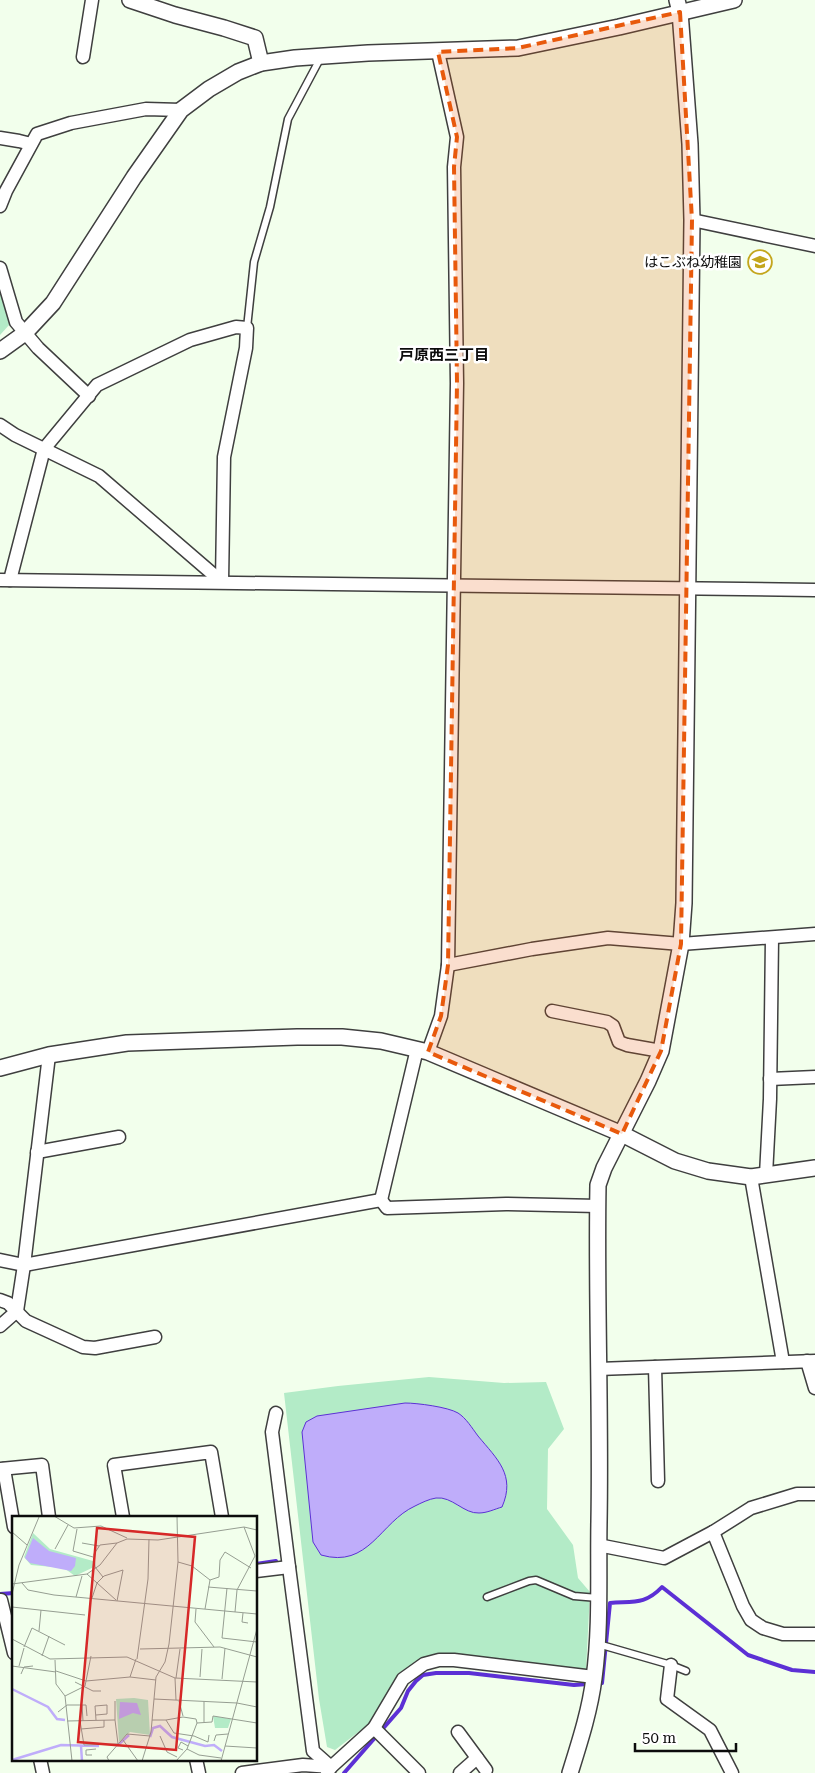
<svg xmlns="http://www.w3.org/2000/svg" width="815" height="1773" viewBox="0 0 815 1773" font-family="'Roboto Serif','Noto Sans JP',serif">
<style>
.green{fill:#b3ebc7}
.water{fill:#bfadfa;stroke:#5c30d5}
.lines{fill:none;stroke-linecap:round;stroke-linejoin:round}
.stream{stroke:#5c30d5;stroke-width:4}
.service-casing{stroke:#3f3f3f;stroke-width:9}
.minor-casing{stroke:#3f3f3f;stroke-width:15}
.tertiary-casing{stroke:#3f3f3f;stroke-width:18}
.service{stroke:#fff;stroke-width:6}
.minor{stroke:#fff;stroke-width:12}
.tertiary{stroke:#fff;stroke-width:15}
.marked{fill:#e8590c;fill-opacity:0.2;stroke:#e8590c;stroke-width:4;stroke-dasharray:10 6;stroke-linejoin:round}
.labels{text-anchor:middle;stroke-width:5;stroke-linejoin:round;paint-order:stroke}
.poi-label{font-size:14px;fill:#0c0c0c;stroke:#fff;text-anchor:end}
.neighbourhood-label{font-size:15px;font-weight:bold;fill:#0c0c0c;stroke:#fff}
.inset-river{fill:none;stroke:#bfadfa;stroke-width:2.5}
.inset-road{fill:none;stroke:#969e92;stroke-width:1}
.view{fill:#d62828;fill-opacity:0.15;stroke:#d62828;stroke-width:2.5}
.inset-edge{fill:none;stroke:#0c0c0c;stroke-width:2.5}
</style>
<rect width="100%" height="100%" fill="#f2ffec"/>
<g class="green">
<path d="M0 289 10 324 0 335Z"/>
<path d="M429 1377 504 1383 546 1382 564 1429 548 1449 547 1509 573 1545 578 1578 590 1592 586 1670 442 1654 421 1658 399 1673 370 1723 335 1750 327 1747 319 1699 284 1393 338 1386Z"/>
</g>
<path class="water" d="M405 1403C417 1403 448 1407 458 1413 466 1418 472 1428 478 1436 497 1459 516 1475 502 1507 495 1509 487 1513 479 1513 464 1514 452 1496 436 1498 429 1499 421 1503 415 1506 380 1522 369 1569 321 1555L313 1542 302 1432 306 1422 317 1416Z"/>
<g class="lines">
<g class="stream">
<path d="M256 1564 276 1561"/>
<path d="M0 1594 14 1593"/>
<path d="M598 1684 602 1683 610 1603C633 1601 645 1605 662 1587L748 1655 792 1670 815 1672"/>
<path d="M344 1773 401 1708 408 1691 416 1681 423 1675 436 1673H469L574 1685 588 1684"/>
</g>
<g class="service-casing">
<g id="service">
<path d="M247 328 254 262 270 207 288 119 321 57"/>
<path d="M487 1597 529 1581 536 1580 574 1596 598 1598"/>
<path d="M598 1644 671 1665 686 1671"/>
</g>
</g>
<g class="minor-casing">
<g id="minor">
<path d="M83 57 92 0"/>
<path d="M0 138 19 141 31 144"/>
<path d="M0 206 6 191 37 134 71 123 146 109 181 110"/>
<path d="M692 220 815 246"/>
<path d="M0 268 16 322 38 348 89 396"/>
<path d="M0 425 15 435 99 476 222 582"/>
<path d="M0 580 815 590"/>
<path d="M10 580 44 449 97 385 190 340 236 327 247 328 246 348 224 457 222 582"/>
<path d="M448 965 532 949 608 938 681 944 815 934"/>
<path d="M552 1011 607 1022 613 1026 619 1042 627 1045 661 1051"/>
<path d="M428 1052 441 1016 448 965 457 383 454 167 457 137 438 52"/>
<path d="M770 1079 815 1077"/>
<path d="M37 1152 119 1137"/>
<path d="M766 1175 770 1099 772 938"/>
<path d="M751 1177 783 1362"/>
<path d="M381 1200 387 1208 506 1204 598 1206"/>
<path d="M381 1200 417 1049"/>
<path d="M0 1260 24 1265 381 1200"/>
<path d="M0 1300 8 1303 26 1321 83 1347 95 1348 155 1337"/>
<path d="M0 1326 17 1311 24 1265 49 1055"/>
<path d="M807 1361 815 1388"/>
<path d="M655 1367 658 1481"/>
<path d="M598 1369 815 1361"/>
<path d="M276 1413 272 1432 289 1567"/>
<path d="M0 1469 42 1465 49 1517"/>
<path d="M4 1469 14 1527"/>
<path d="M123 1517 114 1465 211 1452 222 1517"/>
<path d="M713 1532 751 1508 797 1494H815"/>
<path d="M598 1545 664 1558 713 1532 743 1606 751 1620 763 1628 783 1634H815"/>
<path d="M256 1571 289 1567 313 1751 331 1767"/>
<path d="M1 1600 14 1653"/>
<path d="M671 1665 667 1699 710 1730 732 1773"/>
<path d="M374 1728 419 1773"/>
<path d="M458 1732 486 1770"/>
<path d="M40 1759 43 1773"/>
<path d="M196 1759 199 1773"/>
<path d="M242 1773 303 1765 331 1767"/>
<path d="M327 1773 331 1767 374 1728 403 1679 424 1664 439 1660H454L594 1677"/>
<path d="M460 1773 477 1758"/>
</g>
</g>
<g class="tertiary-casing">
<g id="tertiary">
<path d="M130 0 175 15 224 28 255 38 261 63"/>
<path d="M0 351 25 333 53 303 134 177 181 110 209 89 238 72 261 63 295 58 368 53 518 48 619 27 734 0"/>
<path d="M0 1068 49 1055 127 1043 297 1037H342L381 1041 428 1052 622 1134 675 1161 708 1171 751 1177 815 1168"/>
<path d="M570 1773C580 1741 590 1710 594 1678 601 1627 598 1574 599 1522 601 1410 596 1297 598 1185L604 1168 648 1081 661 1051 681 944 684 903 692 220 690 144 680 12 677 0"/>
</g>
</g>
<use href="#service" class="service"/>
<use href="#minor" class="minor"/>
<use href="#tertiary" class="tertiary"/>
</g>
<path class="marked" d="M680 12 692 220 681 944 661 1051 622 1134 428 1052 441 1016 448 965 457 383 454 167 457 137 438 52 518 48Z"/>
<defs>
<g id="school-ring" transform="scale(1.25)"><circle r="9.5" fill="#fff" stroke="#c4a61d" stroke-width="1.5"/><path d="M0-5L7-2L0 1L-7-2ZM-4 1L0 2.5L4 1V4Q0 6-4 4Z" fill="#c4a61d"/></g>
</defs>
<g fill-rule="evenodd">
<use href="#school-ring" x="760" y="262"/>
</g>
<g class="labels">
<g class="poi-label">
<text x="742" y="267">はこぶね幼稚園</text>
</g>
<g class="neighbourhood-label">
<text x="444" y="360">戸原西三丁目</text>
</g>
</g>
<g transform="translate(12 1516)">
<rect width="245" height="245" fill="#f2ffec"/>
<path d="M21 17 38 33 81 45 82 51 63 60 52 52 19 49 12 41ZM122 182 136 184 138 219 118 216 107 226 104 183ZM201 200 219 203 216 212H203Z" fill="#b3ebc7"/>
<path d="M21 22 37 35 64 42 63 50 59 55 18 47 13 42ZM108 186 125 187 129 199 121 197 107 203Z" fill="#bfadfa"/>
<path class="inset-river" d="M0 173 36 191 45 203 53 204M138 221 141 212 148 210 160 221 193 230 202 229 210 235M69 230 70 245M105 230 117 219M0 244 49 229 87 230"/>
<path class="inset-road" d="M42 0 62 12 89 10 115 22M65 13 61 35 81 41M0 16 15 29M70 27 87 30M43 33 56 9M166 46 180 50 198 64M75 58 104 84M91 61 83 51 82 38 88 29 105 27M10 67 16 74 42 79 245 98M0 68 75 58 88 49 105 27 115 23 146 24 232 11 245 14M196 71 245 75M215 72 210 122 245 126M0 78 7 49 27 1M64 81 70 60M80 82 85 67 92 60 111 54 105 85M0 91 73 99M184 93 183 106 202 131M193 93 198 64 207 61 208 44 213 36 239 52M223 96 225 74 243 40 232 11M231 97 230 106 236 107M27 115 29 94M0 123 38 143 115 141 163 162 245 166M12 131 20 112 53 129M128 133 208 131 245 141M30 140 37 120M125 143 136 63 137 23M43 144 44 168 53 180 60 245M0 150 44 156M7 150 12 132M44 155 74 165 118 161 144 164M9 158 12 151 21 150M118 161 124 143M188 161 190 133M163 162 164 184M164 162 168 133M210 163 213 132M63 166 81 175H89M53 180 73 170 79 140M142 183 225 187 245 191M167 185 171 200M70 189 71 205M46 196 55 189H74L75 200M84 199 95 198V189L83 190 84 204M103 204V185M140 204H154L162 217 182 220 196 226 197 219M154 204 171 201 184 203 185 207M55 205 102 204H103L106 228 72 229 68 205M192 206V185M69 213 92 211V204M148 220 155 236 165 241M111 224 126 245M202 225 204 219 216 218M213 230 245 232M175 233 187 239 209 242M171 234 166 232 169 226 176 230M80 239H74V234L84 233M97 245 95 241 115 218 138 220M130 245 139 216 144 161 153 146 157 128 166 46 165 0M164 245 175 233 185 207 200 206 201 200 245 207M209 245 245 113"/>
<path class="view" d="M85 12 183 21 164 234 66 226Z"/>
<rect width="245" height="245" class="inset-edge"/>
</g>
<path d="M635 1743v8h101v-8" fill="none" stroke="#0c0c0c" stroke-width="2.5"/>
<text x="642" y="1743" font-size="15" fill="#0c0c0c" stroke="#ffffff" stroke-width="4" paint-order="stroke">50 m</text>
</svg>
